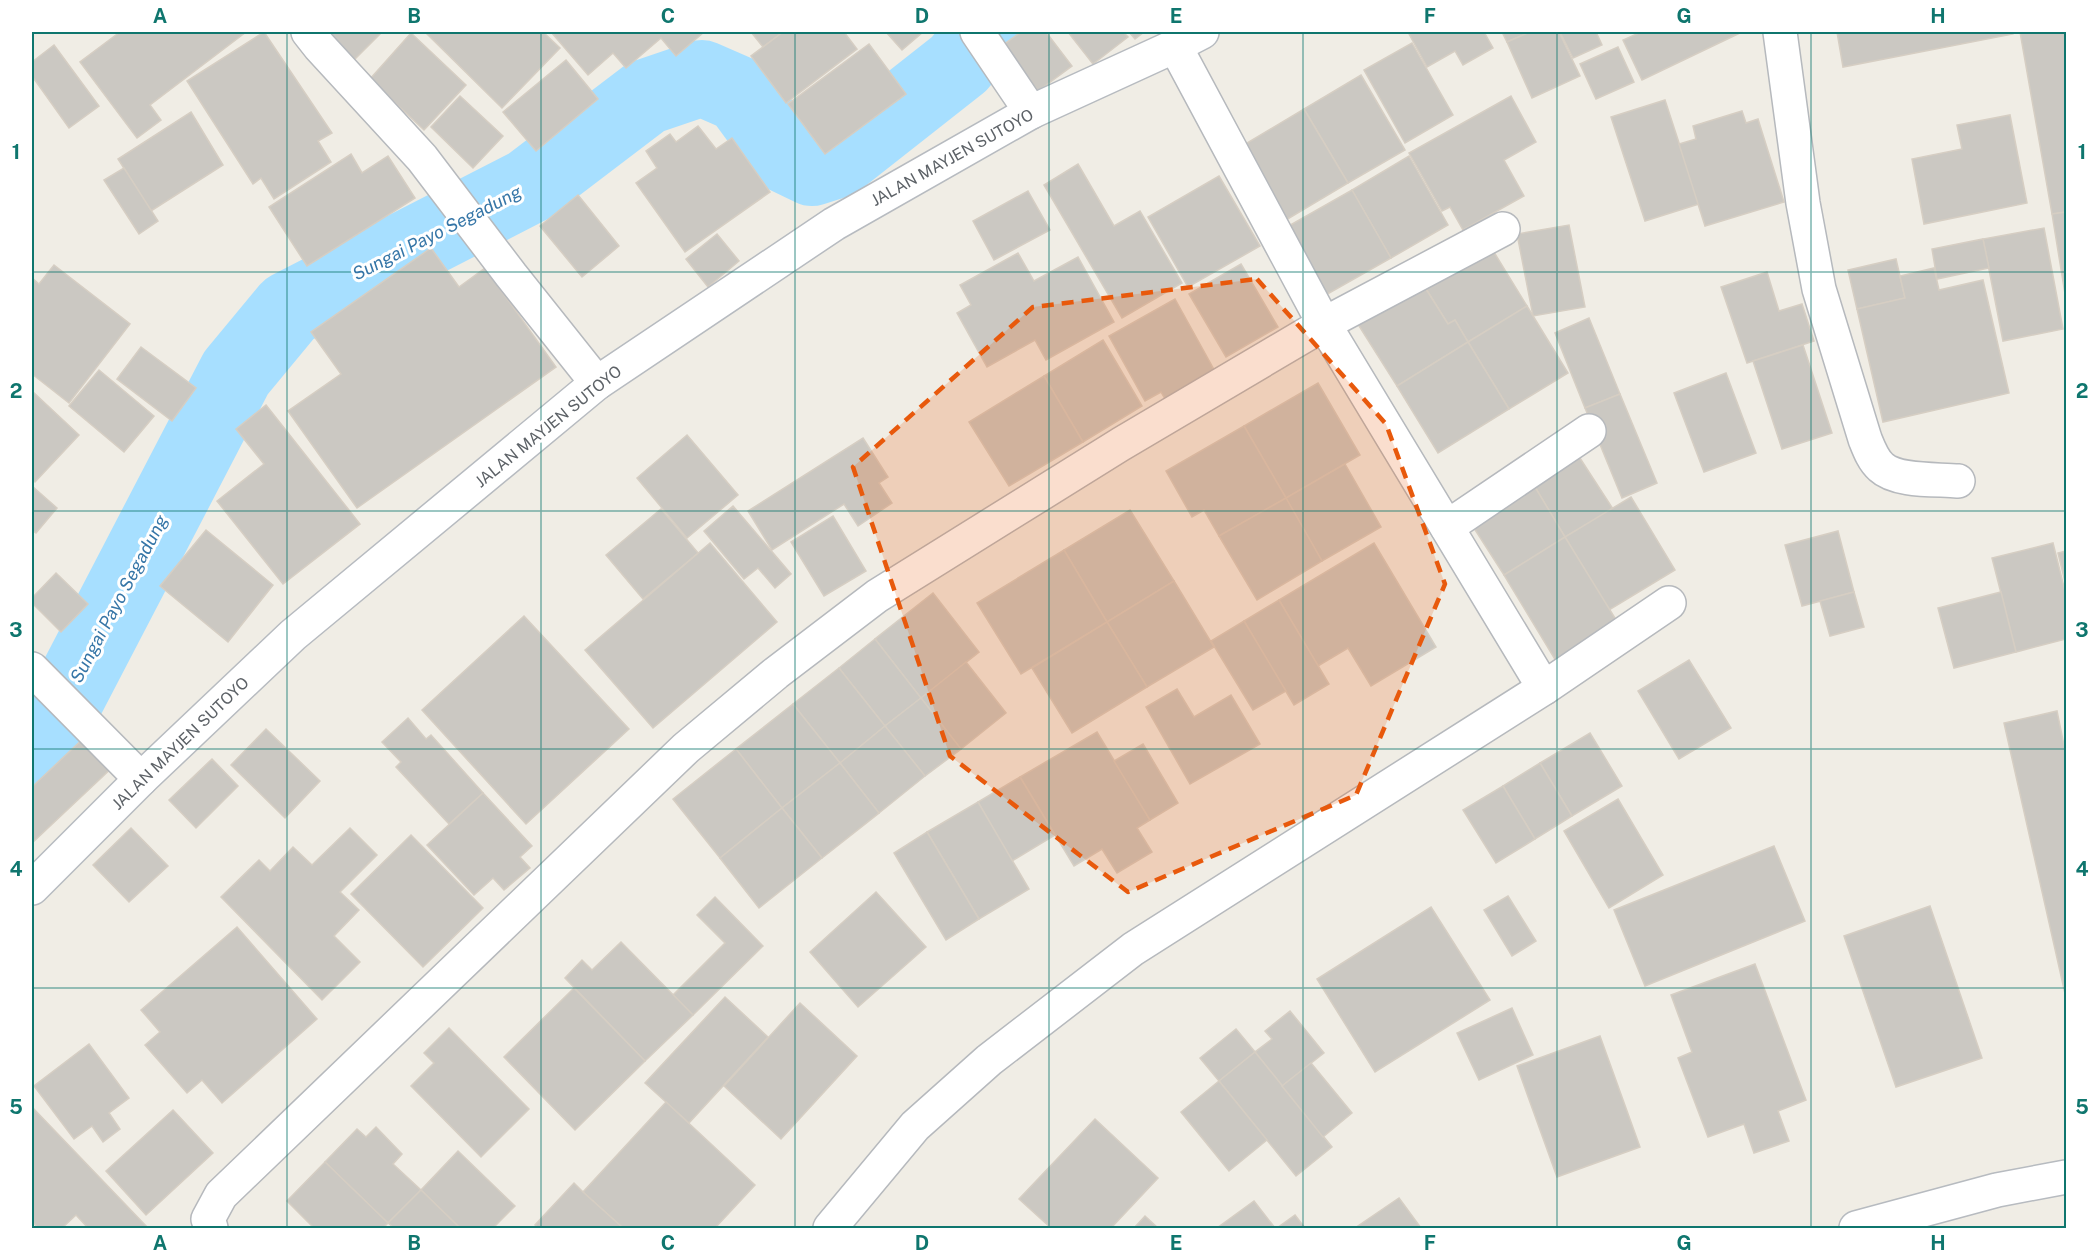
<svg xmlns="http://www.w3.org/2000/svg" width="2098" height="1260" viewBox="0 0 2098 1260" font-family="'Public Sans',sans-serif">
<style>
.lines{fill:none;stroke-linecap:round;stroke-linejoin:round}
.river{stroke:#a7dfff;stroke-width:76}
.building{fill:#cbc8c2;stroke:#d6cec3;stroke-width:1.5}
.street-casing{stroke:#b6b9bd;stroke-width:36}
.secondary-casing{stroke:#b7bbc0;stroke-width:36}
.street{stroke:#fff;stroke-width:33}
.secondary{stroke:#fff;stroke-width:33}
.marked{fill:#e8590c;fill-opacity:0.2;stroke:#e8590c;stroke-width:4.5;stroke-dasharray:12 8;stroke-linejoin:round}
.grid{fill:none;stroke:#0f766e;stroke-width:1.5;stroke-opacity:0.55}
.labels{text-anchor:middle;stroke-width:6;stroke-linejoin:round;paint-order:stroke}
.street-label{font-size:16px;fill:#5d6267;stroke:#fff}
.water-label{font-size:18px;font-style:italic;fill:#3676a7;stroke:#fff}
.neatline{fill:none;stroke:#0f766e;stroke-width:2}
.grid-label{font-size:20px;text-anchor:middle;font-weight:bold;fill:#0f766e}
</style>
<rect width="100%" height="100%" fill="#f0ede5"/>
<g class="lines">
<path class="river" d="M32 750 47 736 236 373 289 309 529 186 646 97 702 78 741 95 785 155 812 168 837 160 959 64 985 32"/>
</g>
<g class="building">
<path d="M120 32H246L150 105 161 120 137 138 80 62Z"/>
<path d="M264 32 332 133 318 141 331 162 274 199 261 178 253 184 187 81Z"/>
<path d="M322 32H382L353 61Z"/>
<path d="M425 32H543L560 48 502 108Z"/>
<path d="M551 32H704L676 56 661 38 626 68 613 53 588 75Z"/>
<path d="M751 32H783L763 47Z"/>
<path d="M783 32H844L857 49 786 103 751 56Z"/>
<path d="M886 32H923L902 50Z"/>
<path d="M1021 32H1046L1072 66 1038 91 1003 45Z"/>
<path d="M1068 32H1123L1128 37 1093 64Z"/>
<path d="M1129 32H1144L1135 39Z"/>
<path d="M1408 32H1484L1493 48 1463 65 1455 51 1427 67Z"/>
<path d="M1502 32H1530L1507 42Z"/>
<path d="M1530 32H1559L1580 76 1532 98 1507 42Z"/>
<path d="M1560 32H1596L1602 45 1573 58Z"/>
<path d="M1641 32H1742L1642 80 1623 40Z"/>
<path d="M1837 32H2013V34L1843 67Z"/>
<path d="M2020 32H2066V212L2052 214Z"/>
<path d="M411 33 466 85 424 130 370 79Z"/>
<path d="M1412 43 1453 115 1405 143 1364 70Z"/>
<path d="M869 44 906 94 825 154 788 104Z"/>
<path d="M54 45 99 106 69 128 32 76V62Z"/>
<path d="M1618 47 1634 82 1596 99 1580 64Z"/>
<path d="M566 60 598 99 536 151 503 112Z"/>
<path d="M1361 75 1405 150 1348 183 1304 109Z"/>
<path d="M460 96 503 136 473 168 431 127Z"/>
<path d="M1511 96 1536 142 1504 160 1524 196 1463 230 1450 207 1442 211 1409 153Z"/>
<path d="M1665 100 1699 204 1645 221 1611 117Z"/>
<path d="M1304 109 1348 183 1286 220 1242 146Z"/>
<path d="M1742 111 1746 123 1758 119 1784 202 1705 226 1679 144 1696 139 1693 126Z"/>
<path d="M191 112 223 165 151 211 118 159Z"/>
<path d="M2010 115 2027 203 1924 224 1912 159 1962 149 1957 125Z"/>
<path d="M698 126 716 149 732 138 770 192 685 252 636 183 657 168 646 151 670 134 676 142Z"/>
<path d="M351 154 362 173 388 156 415 198 307 266 269 207Z"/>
<path d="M1409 156 1448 225 1391 258 1352 190Z"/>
<path d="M1078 164 1114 226 1140 211 1182 283 1122 318 1044 185Z"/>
<path d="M124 168 158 221 139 234 104 180Z"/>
<path d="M1219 176 1260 246 1188 287 1148 217Z"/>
<path d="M1352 190 1391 258 1324 296 1285 228Z"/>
<path d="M1028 191 1050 230 994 260 973 221Z"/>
<path d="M578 195 619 246 582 277 540 226Z"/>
<path d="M2066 212V300L2052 214Z"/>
<path d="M1569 225 1585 307 1533 316 1517 234Z"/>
<path d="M2044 228 2063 329 2003 341 1983 239Z"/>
<path d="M717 234 739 261 708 287 686 259Z"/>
<path d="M1983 239 1989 268 1937 279 1932 249Z"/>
<path d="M1489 244 1527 306 1468 342 1455 320 1448 324 1423 284Z"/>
<path d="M431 248 459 287 485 268 556 367 357 508 288 411 341 374 311 332Z"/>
<path d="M1018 253 1034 281 1078 257 1114 322 1046 360 1035 340 987 367 957 313 971 305 960 285Z"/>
<path d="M1896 259 1905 298 1857 309 1848 270Z"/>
<path d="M1241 264 1278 327 1226 357 1189 294Z"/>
<path d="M54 265 130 324 69 403 32 374V278L39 284Z"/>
<path d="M1934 268 1939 290 1983 280 2009 393 1883 422 1857 309 1905 298 1900 276Z"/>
<path d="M1767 272 1779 311 1802 304 1814 341 1747 363 1721 287Z"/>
<path d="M1419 278 1448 324 1455 320 1468 342 1397 386 1354 318Z"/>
<path d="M1175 299 1217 375 1169 406 1161 392 1145 401 1109 336Z"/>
<path d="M1527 306 1568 373 1509 409 1468 342Z"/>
<path d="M1589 318 1620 394 1585 408 1555 333Z"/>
<path d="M1103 340 1142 406 1083 442 1044 376Z"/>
<path d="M1468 342 1509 409 1438 453 1397 386Z"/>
<path d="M1803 345 1832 433 1782 449 1753 361Z"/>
<path d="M141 347 196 388 172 421 117 379Z"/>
<path d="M99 370 154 416 124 452 69 406Z"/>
<path d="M1726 373 1756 453 1704 472 1674 393Z"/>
<path d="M1044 376 1083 442 1009 486 969 422Z"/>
<path d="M1318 383 1360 455 1286 498 1244 426Z"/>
<path d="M32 391 79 435 35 482 32 479Z"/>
<path d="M1620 394 1657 483 1622 498 1585 408Z"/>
<path d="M266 405 360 524 283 584 217 501 264 464 236 429Z"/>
<path d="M1244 426 1286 498 1219 536 1204 510 1192 517 1166 471Z"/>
<path d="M687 435 738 495 687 538 637 478Z"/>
<path d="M863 438 888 477 879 483 892 503 858 526 844 504 772 550 748 511Z"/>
<path d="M1576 452 1613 509 1565 537 1529 477Z"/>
<path d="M1345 464 1381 527 1322 561 1286 498Z"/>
<path d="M1529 477 1565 537 1504 575 1470 522Z"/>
<path d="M32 486 57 508 36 533 32 530Z"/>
<path d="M1631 497 1675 570 1609 610 1565 537Z"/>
<path d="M1286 498 1322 561 1257 600 1219 536Z"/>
<path d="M733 506 791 574 775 588 758 568 744 579 704 531Z"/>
<path d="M661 509 698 553 643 599 606 555Z"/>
<path d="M1130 510 1174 581 1107 622 1064 550Z"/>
<path d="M833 516 866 571 824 596 791 542Z"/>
<path d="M206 530 273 585 228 642 160 586Z"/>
<path d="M1838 531 1854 592 1802 606 1785 545Z"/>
<path d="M1565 537 1618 623 1556 661 1504 575Z"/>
<path d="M710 543 777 622 653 728 585 650Z"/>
<path d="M1374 543 1436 647 1371 686 1348 648 1318 666 1279 600Z"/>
<path d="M2053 543 2066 595V639L2016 652 1992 558Z"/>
<path d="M1064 550 1107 622 1021 674 977 603Z"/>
<path d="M2066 551V586L2058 553Z"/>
<path d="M56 573 88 604 61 632 32 603V598Z"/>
<path d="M1174 581 1214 647 1147 687 1107 622Z"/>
<path d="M1854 592 1864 627 1830 636 1820 601Z"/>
<path d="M2001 592 2016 652 1954 668 1938 608Z"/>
<path d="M933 593 979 652 921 698 875 639Z"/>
<path d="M1279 600 1329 684 1294 705 1244 621Z"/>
<path d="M524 616 629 729 526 824 422 710Z"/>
<path d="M1244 621 1286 691 1253 710 1211 641Z"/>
<path d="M1107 622 1147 687 1072 733 1032 668Z"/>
<path d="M875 639 921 698 885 726 839 668Z"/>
<path d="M1689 660 1731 728 1679 759 1638 691Z"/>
<path d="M966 662 1006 713 961 749 921 698Z"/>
<path d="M839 668 885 726 840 763 793 704Z"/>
<path d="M1177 689 1194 717 1231 695 1260 744 1190 784 1146 707Z"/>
<path d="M921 698 961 749 925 776 885 726Z"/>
<path d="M793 704 840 763 782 808 736 749Z"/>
<path d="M2057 711 2066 755V998L2004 723Z"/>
<path d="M408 718 426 739 431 735 483 793 449 824 396 767 401 762 382 742Z"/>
<path d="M885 726 925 776 879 813 840 763Z"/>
<path d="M266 729 320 781 285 818 231 765Z"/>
<path d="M1097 732 1150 820 1137 828 1152 852 1117 873 1102 849 1074 866 1020 777Z"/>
<path d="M89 733 117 763 32 843V787Z"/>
<path d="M1590 733 1622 786 1572 816 1540 763Z"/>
<path d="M1143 744 1178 803 1150 820 1114 761Z"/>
<path d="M736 749 782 808 720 858 673 799Z"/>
<path d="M212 759 238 786 196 828 169 800Z"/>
<path d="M840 763 879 813 822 858 782 808Z"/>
<path d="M1540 763 1572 816 1535 839 1503 786Z"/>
<path d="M1020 777 1055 835 1012 861 978 802Z"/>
<path d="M1503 786 1535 839 1496 863 1463 810Z"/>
<path d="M483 793 532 846 520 857 530 868 504 890 493 878 474 895 427 845Z"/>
<path d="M1618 799 1663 875 1609 908 1564 831Z"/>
<path d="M978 802 1029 889 979 919 927 832Z"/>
<path d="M782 808 822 858 759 908 720 858Z"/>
<path d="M131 828 168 866 129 902 93 865Z"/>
<path d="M350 828 377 855 340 892 359 910 334 936 360 962 322 1000 221 897 259 860 270 871 293 847 312 865Z"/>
<path d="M927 832 979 919 946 940 894 853Z"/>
<path d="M411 835 483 908 423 967 351 894Z"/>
<path d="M1774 846 1805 921 1645 986 1614 910Z"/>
<path d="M876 892 926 947 858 1007 810 952Z"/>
<path d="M1508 896 1536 941 1512 956 1484 910Z"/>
<path d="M715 897 763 946 693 1015 673 995 725 943 697 915Z"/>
<path d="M1930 906 1982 1058 1896 1087 1844 936Z"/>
<path d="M1431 907 1490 1000 1375 1072 1317 979Z"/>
<path d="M237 927 317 1019 222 1103 202 1080 187 1093 145 1045 160 1032 141 1010Z"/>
<path d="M621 942 693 1015 645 1061 565 978 582 960 592 970Z"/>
<path d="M1755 964 1806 1100 1778 1111 1789 1141 1754 1153 1744 1124 1708 1137 1678 1058 1692 1052 1671 995Z"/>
<path d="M574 988 645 1061 575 1130 504 1057Z"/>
<path d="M725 997 768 1037 689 1123 645 1083Z"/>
<path d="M800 1003 857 1056 781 1139 724 1086Z"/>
<path d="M1512 1008 1533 1055 1479 1080 1457 1033Z"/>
<path d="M1290 1011 1324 1053 1282 1086 1255 1052 1272 1039 1265 1031Z"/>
<path d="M449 1028 529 1109 481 1157 411 1086 434 1063 424 1053Z"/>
<path d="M1236 1029 1255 1052 1219 1081 1200 1058Z"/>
<path d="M1600 1036 1640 1147 1557 1177 1517 1066Z"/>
<path d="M89 1044 129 1098 109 1113 120 1129 103 1142 92 1126 74 1139 34 1086Z"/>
<path d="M1255 1052 1332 1147 1296 1176 1219 1081Z"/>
<path d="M1311 1063 1352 1113 1323 1137 1282 1086Z"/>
<path d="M1219 1081 1267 1140 1229 1171 1181 1112Z"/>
<path d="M666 1102 755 1185 715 1228H623L583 1192Z"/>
<path d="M32 1107 148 1228H88L76 1215 62 1228H38L32 1221Z"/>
<path d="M173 1110 213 1153 146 1215 106 1171Z"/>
<path d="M1095 1119 1158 1178 1111 1228H1051L1019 1199Z"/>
<path d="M376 1127 402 1154 393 1164 421 1190 388 1223 325 1162 357 1129 366 1137Z"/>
<path d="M458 1151 515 1206 493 1228H460L421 1190Z"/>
<path d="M325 1162 388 1223 383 1228H314L287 1201Z"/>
<path d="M574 1183 583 1192 623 1228H539L535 1225Z"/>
<path d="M421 1190 459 1227 457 1228H394L388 1223Z"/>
<path d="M1399 1198 1421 1228H1355Z"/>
<path d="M1254 1201 1275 1228H1217Z"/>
<path d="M1295 1215 1305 1228H1277Z"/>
<path d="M1145 1216 1158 1228H1134Z"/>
</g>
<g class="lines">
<g class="street-casing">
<g id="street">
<path d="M308 32 319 46 422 158 511 275 597 383"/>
<path d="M977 32 1031 112"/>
<path d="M1780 32 1803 203 1819 289 1865 439C1869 449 1873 460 1881 467 1897 482 1937 479 1958 481"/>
<path d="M1175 46 1324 324 1544 688"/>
<path d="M1447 527 1589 431"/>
<path d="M32 669 141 779"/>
<path d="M211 1228 208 1219 221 1195 686 748 776 673 877 596 1121 444 1324 324 1503 229"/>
<path d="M830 1228 915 1126 989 1060 1133 949 1544 688 1669 603"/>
</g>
</g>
<g class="secondary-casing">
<g id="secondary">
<path d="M32 888 141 779 293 635 597 383 834 224 1031 112 1175 46 1202 32"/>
<path d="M1856 1228 1997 1190 2066 1177"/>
</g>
</g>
<use href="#street" class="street"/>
<use href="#secondary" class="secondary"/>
</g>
<path class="marked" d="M1257 279 1386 424 1445 584 1356 795 1128 892 950 756 853 467 1033 307Z"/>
<path class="grid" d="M287 32V1228M541 32V1228M795 32V1228M1049 32V1228M1303 32V1228M1557 32V1228M1811 32V1228M32 272H2066M32 511H2066M32 749H2066M32 988H2066"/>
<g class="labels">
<g class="street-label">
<text transform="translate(952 157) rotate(-29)" y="6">JALAN MAYJEN SUTOYO</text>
<text transform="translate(548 426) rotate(-39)" y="6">JALAN MAYJEN SUTOYO</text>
<text transform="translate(180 743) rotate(-44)" y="6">JALAN MAYJEN SUTOYO</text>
</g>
<g class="water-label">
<text transform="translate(437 233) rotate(-27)" y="6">Sungai Payo Segadung</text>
<text transform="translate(119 599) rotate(-62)" y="6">Sungai Payo Segadung</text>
</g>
</g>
<rect width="2098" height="1260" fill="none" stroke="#ffffff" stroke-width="66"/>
<rect x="33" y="33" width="2032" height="1194" class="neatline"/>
<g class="grid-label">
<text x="160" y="23">A</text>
<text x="414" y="23">B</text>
<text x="668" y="23">C</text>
<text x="922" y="23">D</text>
<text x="1176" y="23">E</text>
<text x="1430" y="23">F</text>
<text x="1684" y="23">G</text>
<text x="1938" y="23">H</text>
<text x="16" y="159">1</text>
<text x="2082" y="159">1</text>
<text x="16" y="398">2</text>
<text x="2082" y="398">2</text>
<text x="16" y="637">3</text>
<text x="2082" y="637">3</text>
<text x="16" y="876">4</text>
<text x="2082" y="876">4</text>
<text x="16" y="1114">5</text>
<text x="2082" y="1114">5</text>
<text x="160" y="1250">A</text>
<text x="414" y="1250">B</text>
<text x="668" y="1250">C</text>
<text x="922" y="1250">D</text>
<text x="1176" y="1250">E</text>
<text x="1430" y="1250">F</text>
<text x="1684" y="1250">G</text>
<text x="1938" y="1250">H</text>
</g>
</svg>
